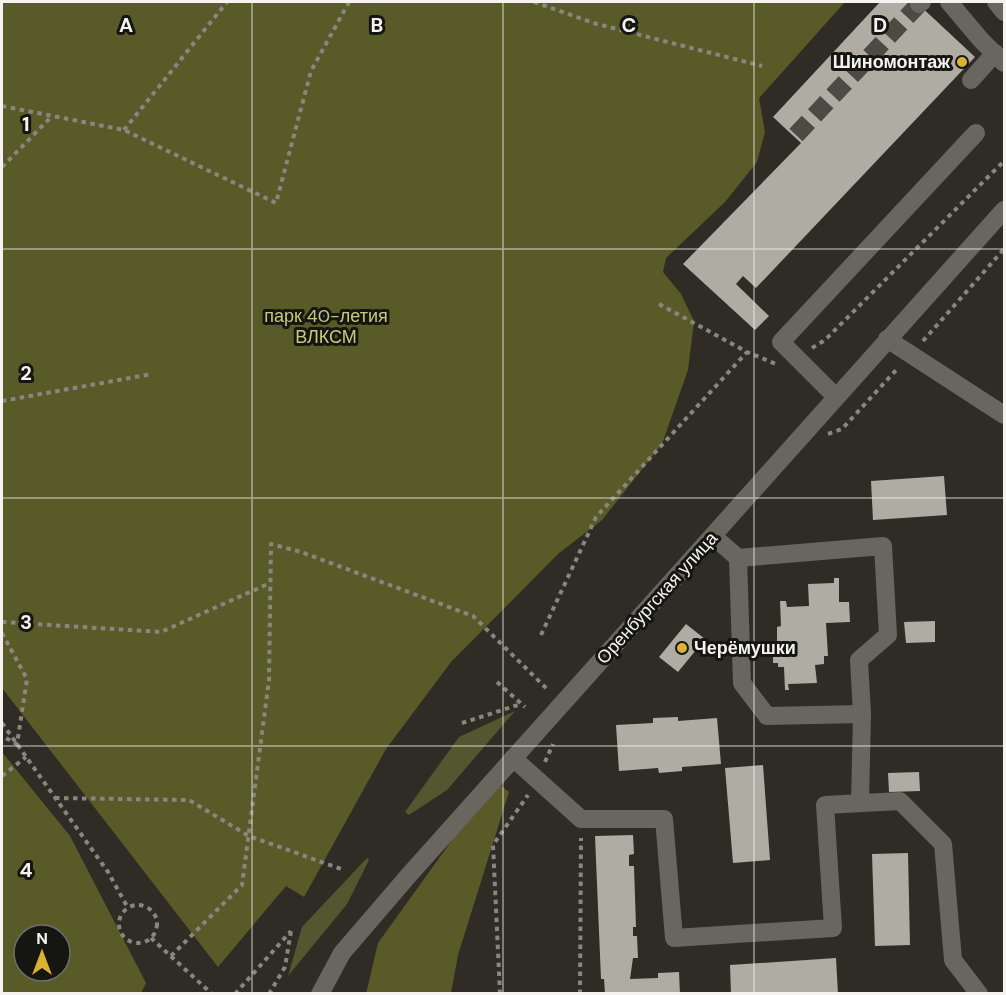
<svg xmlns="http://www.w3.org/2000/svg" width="1006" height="995" viewBox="0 0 1006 995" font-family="'DM Sans',sans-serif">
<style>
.green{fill:#545630}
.forest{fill:#585b28;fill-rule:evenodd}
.building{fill:#aeaca3}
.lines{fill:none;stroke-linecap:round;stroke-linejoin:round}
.minor-tunnel{stroke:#4c4a43;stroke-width:18;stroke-dasharray:18 9;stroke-linecap:butt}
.path{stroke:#888680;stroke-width:4;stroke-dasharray:4.5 4.5;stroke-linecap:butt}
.minor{stroke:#68665e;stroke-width:18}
.grid{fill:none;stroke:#f4f3ef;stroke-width:1.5;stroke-opacity:0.55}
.poi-dot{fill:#dcb233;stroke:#151511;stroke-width:2}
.labels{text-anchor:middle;stroke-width:6;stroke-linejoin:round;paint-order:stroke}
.poi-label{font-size:18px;font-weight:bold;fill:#f4f3ef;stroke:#151511;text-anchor:end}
.park-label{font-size:18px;fill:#c6cb7c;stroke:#151511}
.street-label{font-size:18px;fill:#f4f3ef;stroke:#151511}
.grid-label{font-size:20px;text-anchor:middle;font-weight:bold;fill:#f4f3ef;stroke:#151511;stroke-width:6;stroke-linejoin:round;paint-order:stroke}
</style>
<rect width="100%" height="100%" fill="#2e2c25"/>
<g class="green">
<path d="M515 711 447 790 409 815 405 812 459 737Z"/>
<path d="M367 858 369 860 347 904 288 976 302 927Z"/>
</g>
<g class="forest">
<path d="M2 2H845L759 98 765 132 757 162 725 202 666 258 663 272 681 294 694 321 688 370 662 444 602 520 558 554 451 662 386 749 304 897 286 886 218 967 2 688Z"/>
<path d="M2 752 70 836 146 983 141 993H2ZM24 935H60V971H24Z"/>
<path d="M500 785 509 792 458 955 451 993 366 994 378 943 491 786Z"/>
</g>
<g class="building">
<path d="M880 2H916L975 57 756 288 743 276 736 284 769 316 755 330 683 264 801 143 773 117Z"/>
<path d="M944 476 947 515 873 520 871 481Z"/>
<path d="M834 578H839V602H849L850 622 826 623 828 656H824V664L815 665 817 683 788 684 789 690H785L784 667H778V663H773V646H777V627L781 626 780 601H786L787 607 809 606 808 584 834 583Z"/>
<path d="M935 621V642L906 643 904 622Z"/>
<path d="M686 624 705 639 678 672 659 657Z"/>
<path d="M678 717V721L717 718 721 764 682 767V771L659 773 658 768 619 771 616 725 653 723V718Z"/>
<path d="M763 765 770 860 733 863 725 768Z"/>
<path d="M919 772 920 791 889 792 888 773Z"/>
<path d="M633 835 634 854 629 855V866H634L636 927H633V936H637L638 958H633L630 979 658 978V973L679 972 680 994H605L604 979H601L595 836Z"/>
<path d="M908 853 910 945 875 946 872 854Z"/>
<path d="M836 958 838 994H731L730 965Z"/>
</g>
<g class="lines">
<path class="minor-tunnel" d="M796 135 919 4"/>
<g class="path">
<path d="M534 2 597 24 762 66"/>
<path d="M2 106 124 130 276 203 311 71 349 2"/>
<path d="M124 130 227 2"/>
<path d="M2 167 51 117"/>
<path d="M659 304 747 352 776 364"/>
<path d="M923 341 1004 249"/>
<path d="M812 348 825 340 1004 161"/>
<path d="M2 401 152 374"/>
<path d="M828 434 842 429 898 368"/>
<path d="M2 622 161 632 270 583"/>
<path d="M2 633 27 679 17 744 2 736"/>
<path d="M541 635 596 517 747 352"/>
<path d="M497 682 525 707"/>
<path d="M2 723 108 872 128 908"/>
<path d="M462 723 521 704"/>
<path d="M545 762 553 744"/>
<path d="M2 776 26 757"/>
<path d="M55 798 189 800 249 836 341 869"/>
<circle cx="138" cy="924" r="19"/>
<path d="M151 938 212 994"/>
<path d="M171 956 242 885 269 680 271 544 301 552 473 616 549 691"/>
<path d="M235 994 291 931"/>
<path d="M269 994 285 967 291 931"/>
<path d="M500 994 493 845 528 795"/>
<path d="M580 994 581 838"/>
</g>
<g class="minor">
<path d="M949 2 981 40 1004 63"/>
<path d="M996 2 1004 12"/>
<path d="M919 4 922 2"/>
<path d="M971 80 995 53"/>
<path d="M887 339 1004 415"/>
<path d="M836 397 781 342 976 133"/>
<path d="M713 536 738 558 742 683 767 716 862 714"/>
<path d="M738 558 883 546 888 635 859 660 862 714 860 802"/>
<path d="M513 758 581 819H664L674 938 833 928 825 805 900 801 943 844 953 960 979 994"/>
<path d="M320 994 342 953 409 875 1004 210"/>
</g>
</g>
<path class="grid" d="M252 2V994M503 2V994M754 2V994M2 249H1004M2 498H1004M2 746H1004"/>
<g class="poi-dot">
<circle cx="962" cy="62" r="6"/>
<circle cx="682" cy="648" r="6"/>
</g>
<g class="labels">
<g class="poi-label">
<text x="950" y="68">Шиномонтаж</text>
<text x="694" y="654" text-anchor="start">Черёмушки</text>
</g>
<g class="park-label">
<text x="326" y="322">парк 40-летия<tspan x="326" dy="21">ВЛКСМ</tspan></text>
</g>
<g class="street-label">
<text transform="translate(657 598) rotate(-48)" y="6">Оренбургская улица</text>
</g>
</g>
<g class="grid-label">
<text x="126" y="32">A</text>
<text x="377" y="32">B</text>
<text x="629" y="32">C</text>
<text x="880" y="32">D</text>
<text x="26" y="131">1</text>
<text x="26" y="380">2</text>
<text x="26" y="629">3</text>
<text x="26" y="877">4</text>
</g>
<rect width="1006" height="995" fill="none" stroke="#f4f3ef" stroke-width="6"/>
<g transform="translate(42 953)"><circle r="28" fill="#151511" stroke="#6e6e6a" stroke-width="1.5"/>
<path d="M0-4.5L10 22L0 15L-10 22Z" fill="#dcb233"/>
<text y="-9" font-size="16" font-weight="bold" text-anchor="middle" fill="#f4f3ef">N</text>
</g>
</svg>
